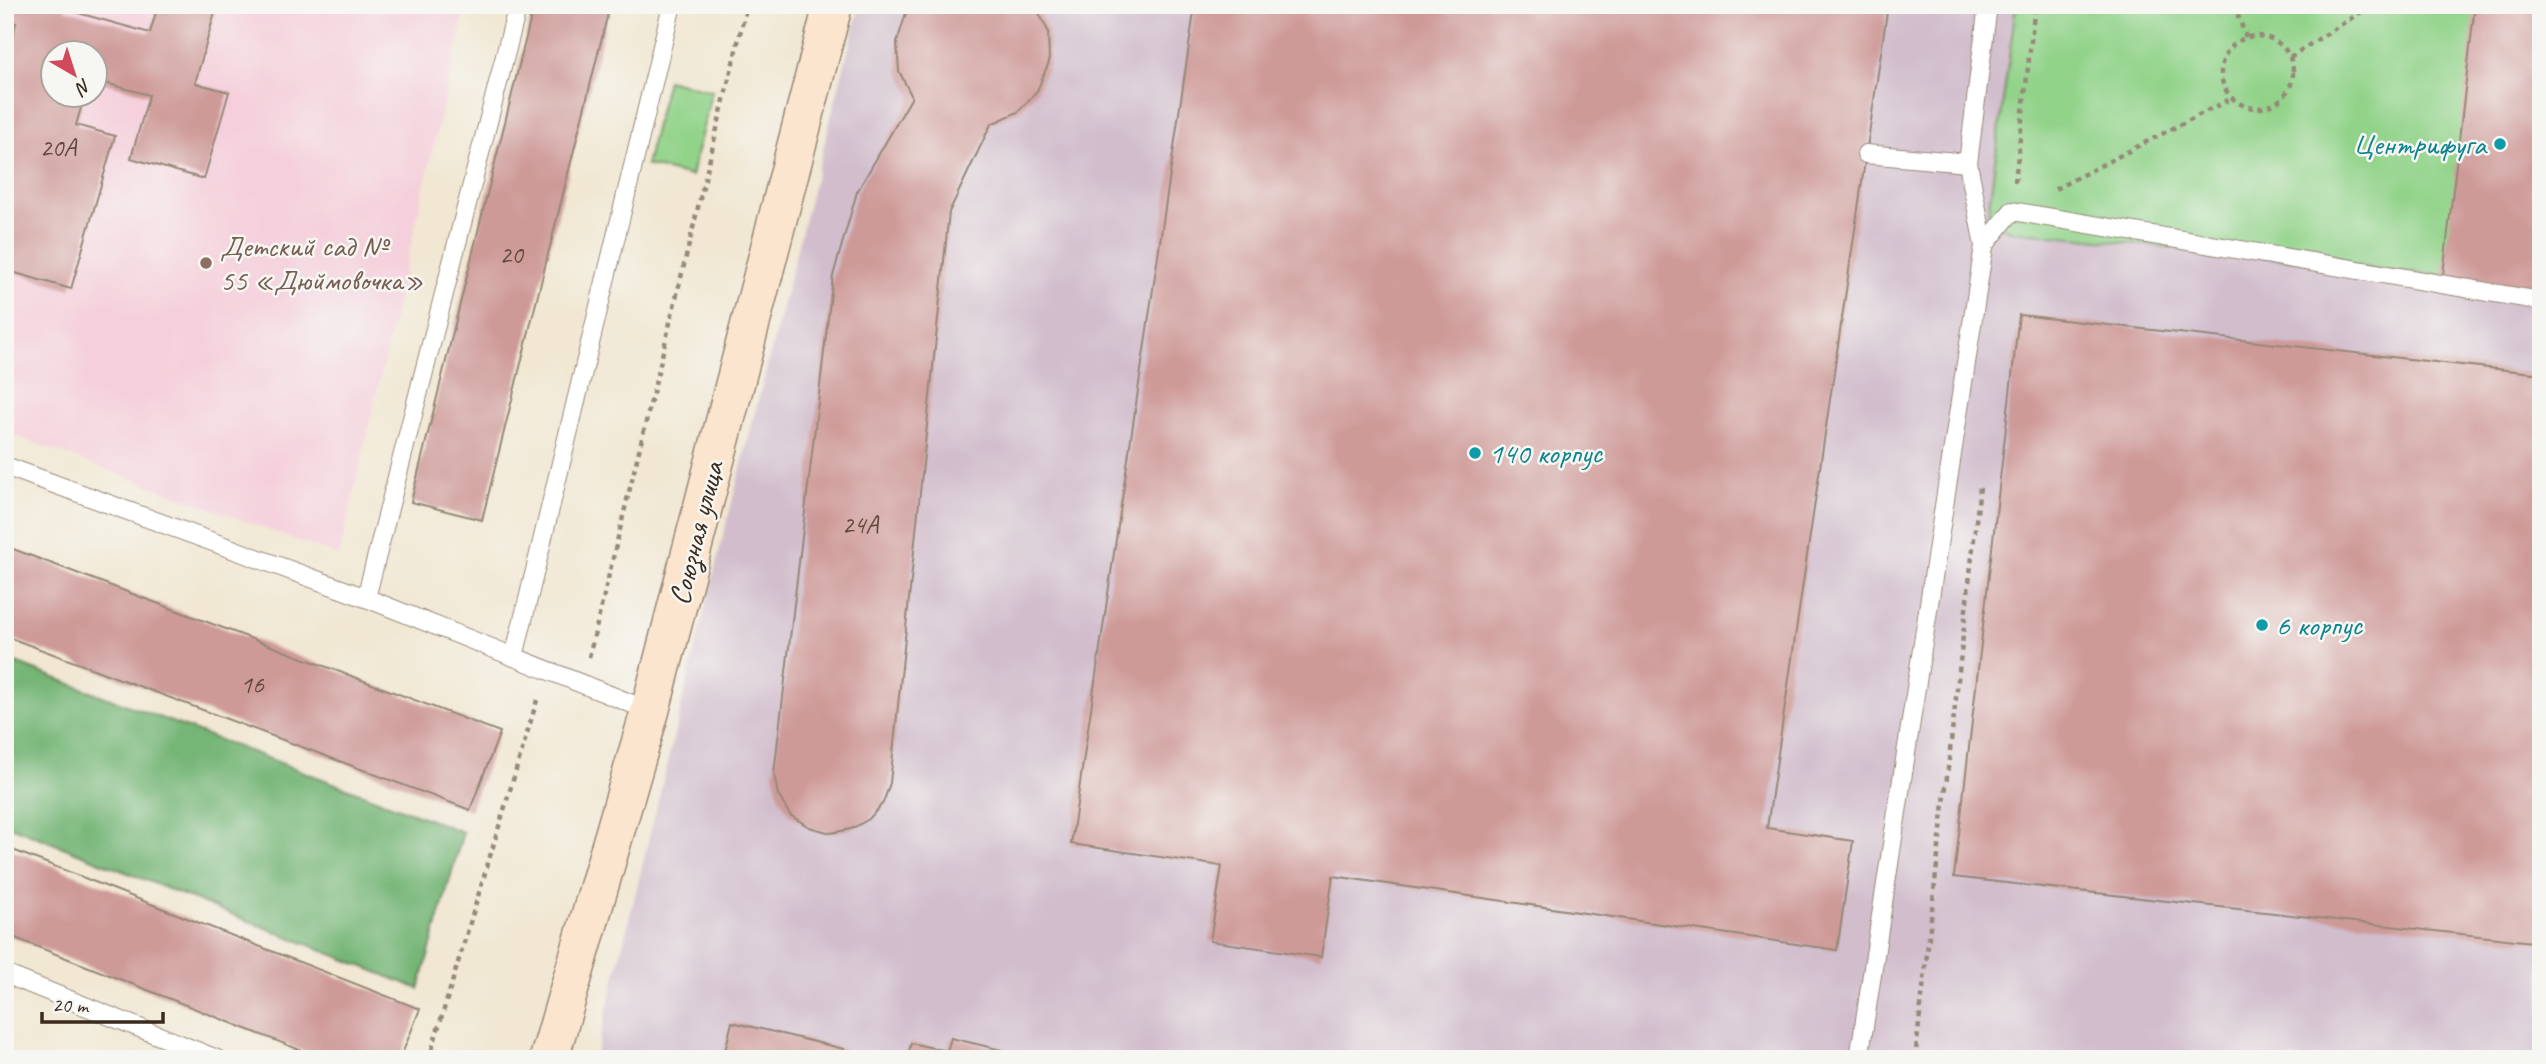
<svg xmlns="http://www.w3.org/2000/svg" width="2546" height="1064" viewBox="0 0 2546 1064" font-family="Caveat,sans-serif">
<style>
.built{fill:#f5cfdb;fill-rule:evenodd}
.industrial{fill:#d1bdcc}
.green{fill:#92d38a;stroke:#667e54;stroke-width:2}
.forest{fill:#75b576;stroke:#58704a;stroke-width:2}
.building{fill:#ce9a98}
.lines{fill:none;stroke-linecap:round;stroke-linejoin:round}
.lane-casing{stroke:#968878;stroke-width:20}
.secondary-casing{stroke:#968878;stroke-width:41}
.path{stroke:#968878;stroke-width:4.5;stroke-dasharray:5 5;stroke-linecap:butt}
.lane{stroke:#fff;stroke-width:18}
.secondary{stroke:#fce5cf;stroke-width:38}
.culture-dot{fill:#0f9aa8;stroke:#f6f6f2;stroke-width:2.5}
.education-dot{fill:#8d6e63;stroke:#f6f6f2;stroke-width:2.5}
.labels{text-anchor:middle;stroke-width:5;stroke-linejoin:round;paint-order:stroke}
.number-label{font-size:26px;fill:#60463c}
.culture-label{font-size:30px;fill:#0d838f;stroke:#f6f6f2;text-anchor:start}
.education-label{font-size:30px;fill:#785e54;stroke:#f6f6f2;text-anchor:start}
.street-label{font-size:30px;fill:#3b2a1e;stroke:#f6f6f2}
</style>
<rect width="100%" height="100%" fill="#f6f6f2"/>
<filter id="ink" filterUnits="userSpaceOnUse"><feTurbulence type="fractalNoise" baseFrequency=".0143" numOctaves="2"/><feDisplacementMap in="SourceGraphic" scale="14" xChannelSelector="R" yChannelSelector="G"/><feConvolveMatrix kernelMatrix="1 2 1 2 8 2 1 2 1" color-interpolation-filters="sRGB"/></filter>
<filter id="wash" filterUnits="userSpaceOnUse"><feTurbulence type="fractalNoise" baseFrequency=".00686" numOctaves="4" result="noise"/><feDisplacementMap in="SourceGraphic" scale="28" xChannelSelector="R" yChannelSelector="G"/><feGaussianBlur stdDeviation="1.57" result="paint"/><feColorMatrix in="noise" values="0 0 0 0 0 0 0 0 0 0 0 0 0 0 0 0 0 1.4 0 .05"/><feComposite in="paint" operator="in"/></filter>
<g filter="url(#wash)">
<rect width="100%" height="100%" fill="#f1e7d2"/>
<path class="built" d="M5 5H466L339 556 5 432ZM52 52H94V94H52Z"/>
<path class="industrial" d="M860 5H2541V1059H595L716 564Z"/>
<g class="green">
<path d="M2016 5H2478L2446 276 2013 231 1987 221Z"/>
<path d="M667 80 712 91 691 176 646 165Z"/>
</g>
<path class="forest" d="M5 659 463 832 419 989 5 824Z"/>
<g id="blocks">
<g class="building">
<path d="M5 5H65L64 9 150 33 158 5H217L195 83 229 92 204 179 131 158 149 95 94 80V52H52V94H85L76 125 115 136 71 289 5 270V63L16 23 5 20Z"/>
<path d="M534 5H610L482 520 411 502Z"/>
<path d="M913 5H1035L1048 31 1049 62 1037 91 1018 112 991 124 949 212 890 783 883 803 869 819 851 829 831 833 809 827 790 815 778 795 774 773 833 276 857 192 912 97 899 71 897 42 906 13Z"/>
<path d="M1195 5H1888L1767 828 1853 841 1837 950 1333 876 1321 957 1210 941 1222 866 1071 844Z"/>
<path d="M2475 5H2541V296L2442 283Z"/>
<path d="M2019 315 2541 374V943L1954 877Z"/>
<path d="M5 546 500 732 470 810 5 636Z"/>
<path d="M5 847 420 1009 400 1059H323L5 934Z"/>
<path d="M732 1022 844 1049 842 1059H723Z"/>
<path d="M951 1038 1027 1056V1059H907L911 1043 947 1051Z"/>
</g>
</g>
</g>
<g filter="url(#ink)">
<use href="#blocks" fill-opacity="0" stroke="#968878" stroke-width="2"/>
<g class="lines">
<g class="lane-casing">
<g id="lane">
<path d="M1866 154 1968 163"/>
<path d="M1984 246 2012 211 2541 301"/>
<path d="M5 466 366 598 650 711"/>
<path d="M366 598 518 5"/>
<path d="M514 657 672 5"/>
<path d="M5 974 217 1059"/>
<path d="M1859 1059 1984 246 1968 163 1988 5"/>
</g>
</g>
<g class="secondary-casing">
<path id="secondary" d="M549 1059 650 711 833 5"/>
</g>
<g class="path">
<path d="M2234 5 2246 37"/>
<circle cx="2257" cy="72" r="36"/>
<path d="M2290 57 2372 5"/>
<path d="M2015 182 2035 5"/>
<path d="M2055 189 2232 98"/>
<path d="M589 657 747 5"/>
<path d="M429 1059 538 697"/>
<path d="M1915 1059 1980 486"/>
</g>
<use href="#lane" class="lane"/>
<use href="#secondary" class="secondary"/>
</g>
</g>
<g class="culture-dot">
<circle cx="2500" cy="144" r="7"/>
<circle cx="1475" cy="453" r="7"/>
<circle cx="2262" cy="625" r="7"/>
</g>
<circle class="education-dot" cx="206" cy="263" r="7"/>
<g class="labels">
<g class="number-label">
<text x="58" y="156">20А</text>
<text x="511" y="263">20</text>
<text x="860" y="533">24A</text>
<text x="252" y="693">16</text>
</g>
<g class="culture-label">
<text x="2486" y="154" text-anchor="end">Центрифуга</text>
<text x="1489" y="463">140 корпус</text>
<text x="2276" y="635">6 корпус</text>
</g>
<g class="education-label">
<text x="220" y="256">Детский сад №<tspan x="220" dy="34">55 «Дюймовочка»</tspan></text>
</g>
<g class="street-label">
<text transform="translate(696 533) rotate(-76)" y="10">Союзная улица</text>
</g>
</g>
<rect width="2546" height="1064" fill="none" stroke="#f6f6f2" stroke-width="28"/>
<g transform="translate(74 74) rotate(141)"><circle r="33" fill="#f6f6f2" stroke="#aba49d" stroke-width="2"/>
<path d="M0-5L12 26L0 18L-12 26Z" fill="#d1495b"/>
<text y="-10" font-size="19" font-weight="bold" text-anchor="middle" fill="#3b2a1e">N</text>
</g>
<path d="M42 1012v10h121v-10" fill="none" stroke="#3b2a1e" stroke-width="3.5"/>
<text x="52" y="1012" font-size="21" fill="#3b2a1e" stroke="#f6f6f2" stroke-width="5" paint-order="stroke">20 m</text>
</svg>
